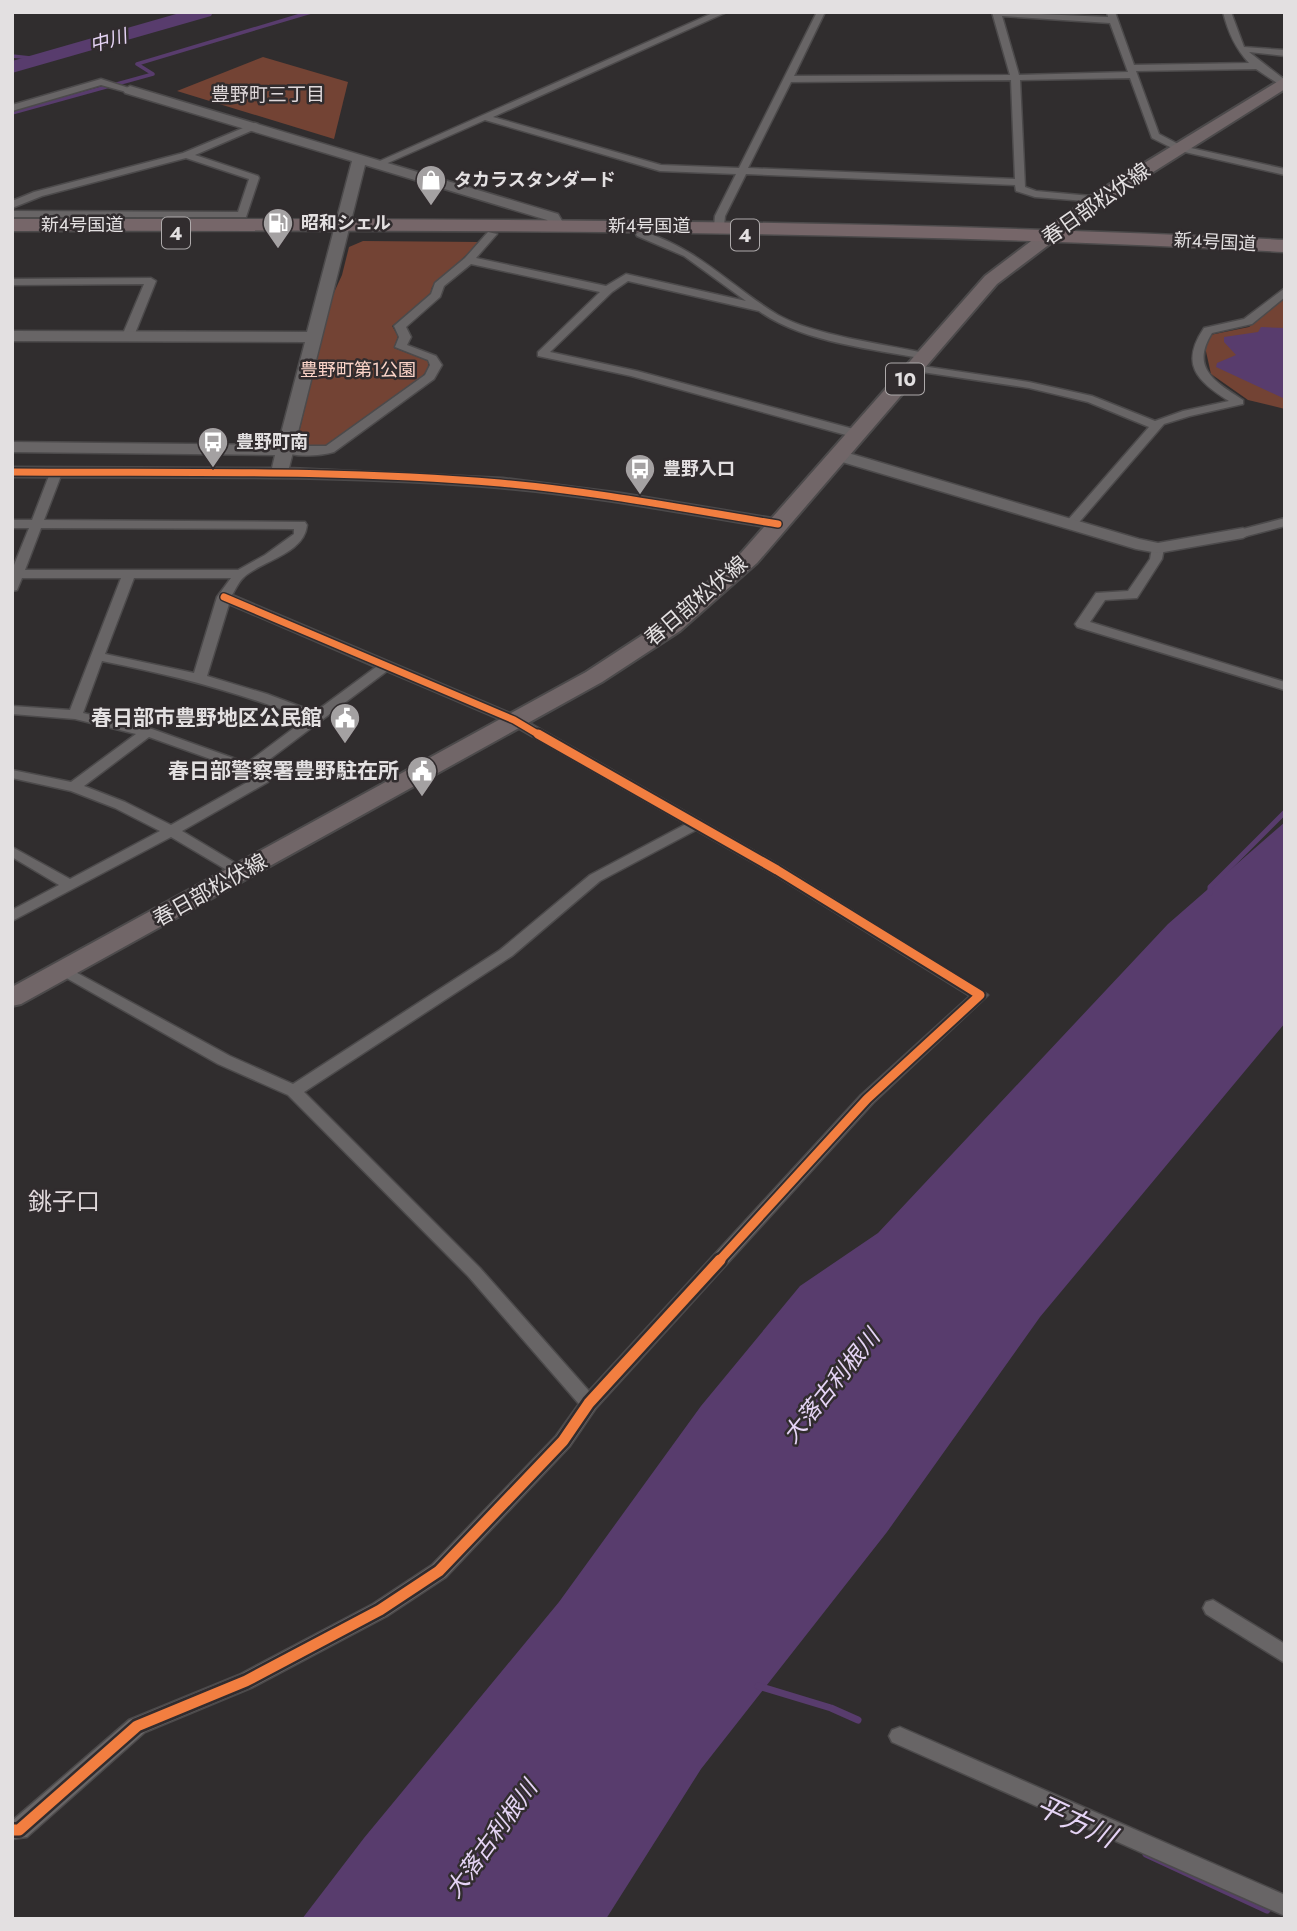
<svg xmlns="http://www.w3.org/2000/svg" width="1297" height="1931" viewBox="0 0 1297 1931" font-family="Jost,'Noto Sans JP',sans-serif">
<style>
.green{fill:#734334}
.water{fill:#583c6d}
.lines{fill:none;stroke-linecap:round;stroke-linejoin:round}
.stream-far2{stroke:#583c6d;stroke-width:3.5}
.stream-far1{stroke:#583c6d;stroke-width:5}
.stream{stroke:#583c6d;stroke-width:7}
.river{fill:#583c6d;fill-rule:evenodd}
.street-casing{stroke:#4c4a4b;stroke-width:3}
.secondary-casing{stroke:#4c4a4b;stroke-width:3}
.primary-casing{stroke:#4c4a4b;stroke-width:4}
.highway-casing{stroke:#4c4a4b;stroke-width:3}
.street{fill:#686566;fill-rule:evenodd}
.secondary{fill:#686566;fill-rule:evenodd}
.primary{fill:#716668;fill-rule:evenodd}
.highway{fill:#766669;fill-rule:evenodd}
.cycleway-far2-casing{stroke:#312c2e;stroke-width:10}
.cycleway-far1-casing{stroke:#312c2e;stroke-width:13}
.cycleway-casing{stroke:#312c2e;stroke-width:16}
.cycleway-far2{stroke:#f27e40;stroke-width:7}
.cycleway-far1{stroke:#f27e40;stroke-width:9}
.cycleway{stroke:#f27e40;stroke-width:11}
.labels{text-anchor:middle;stroke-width:5;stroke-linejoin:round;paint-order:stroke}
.far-poi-label{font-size:18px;font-weight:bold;fill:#e3e0e1;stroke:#312c2e;text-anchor:start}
.far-street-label{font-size:18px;fill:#e3e0e1;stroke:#312c2e}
.far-park-label{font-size:18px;fill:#fcd4c8;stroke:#312c2e}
.far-water-label{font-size:19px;font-style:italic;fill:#e5d4f5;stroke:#312c2e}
.far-neighbourhood-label{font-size:19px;fill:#dfd8da;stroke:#312c2e}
.shield{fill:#312c2e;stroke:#aeaaab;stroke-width:2}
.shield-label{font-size:19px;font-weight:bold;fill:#e3e0e1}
.street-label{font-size:21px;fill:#e3e0e1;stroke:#312c2e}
.poi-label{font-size:21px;font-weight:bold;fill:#e3e0e1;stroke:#312c2e;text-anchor:end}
.water-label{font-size:23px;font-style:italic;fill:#e5d4f5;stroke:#312c2e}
.quarter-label{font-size:24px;fill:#dfd8da;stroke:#312c2e}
.near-water-label{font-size:28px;font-style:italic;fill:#e5d4f5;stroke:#312c2e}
</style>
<rect width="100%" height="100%" fill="#302d2e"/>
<g class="green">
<path d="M263 57 348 82 334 139 177 91Z"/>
<path d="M363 241 480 242 432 287 430 295 392 326 398 336 394 348 428 361V369L416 384 323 447 295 449 332 297 342 275 349 247Z"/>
<path d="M1285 298V409L1248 400 1211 374 1205 347 1210 335 1249 327Z"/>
</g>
<g class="water">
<path d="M1261 327 1285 328V399L1216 367 1217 363 1236 355 1224 342V337L1258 332Z"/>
<path d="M1285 822V1023L1040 1317 887 1532 701 1769 606 1919H302L364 1838 559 1602 701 1406 800 1286 878 1233 1168 924Z"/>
</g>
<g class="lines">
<g class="stream-far2">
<path d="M12 56 40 59"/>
<path d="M12 113 153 74 137 64 311 12"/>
</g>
<path class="stream-far1" d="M1210 893V887L1285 812"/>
<g class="stream">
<path d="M758 1686 831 1708 858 1720"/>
<path d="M1146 1854 1267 1910"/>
</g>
<path class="river" d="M183 12H213L211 16 12 73V61Z"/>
<g class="street-casing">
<g id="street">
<path d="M715 12H727L493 117 661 165 739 168 817 12H825L794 76 1010 75 992 12 1108 17 1107 12H1115L1134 65 1249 63C1235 48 1228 32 1223 12H1231L1244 47 1285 50V56L1249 52 1285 80V85H1280L1256 69 1136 71 1159 134 1182 146 1285 169V175L1176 150 1152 138 1130 78 1020 80 1025 187 1036 191 1102 197V201L1098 202 1035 197 1016 191 1015 185 746 174 725 216 724 226 719 229 714 226 715 216 736 174 660 171 485 120 381 166 373 164ZM1002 16 1110 23 1128 72 1019 75ZM1011 80 1015 179 748 168 791 82Z"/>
<path d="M101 79 135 90 130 93 101 85 12 111V105Z"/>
<path d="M255 123 258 124V128L195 155 258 176 259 178 246 217H12V211L238 212 249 179 186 158 42 196 12 208V201L34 192 183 153Z"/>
<path d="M641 231C698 248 730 286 778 315 813 335 883 344 924 353L930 356 924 359C872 349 802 342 759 311L628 281 612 292 550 352 637 371 861 431 863 434 857 438 631 376 538 356V352L600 292 471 264 444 286 440 297 406 327 411 337 407 345 436 356 442 365 434 379 334 452C320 456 292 458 280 450L286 446H326L425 375 430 365 428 360 395 347 399 337 394 326 431 294 435 283 465 258 488 232 497 234 476 258 606 286 626 274 746 301 684 256 637 236 636 234Z"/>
<path d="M12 279 151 278 156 281 134 336 128 339 122 336 144 284 12 285Z"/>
<path d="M1285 288V297L1252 324 1212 333C1190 368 1215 382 1243 400V404L1190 416 1164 424 1075 527H1067V521L1149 427 1088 402 1029 388 915 371 909 368 915 365 1029 382 1092 396 1155 421 1183 411 1229 401C1196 380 1180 364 1204 328L1244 319Z"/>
<path d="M56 469 62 473 44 520 305 522 307 525C304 554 263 560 244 577 239 581 235 590 232 595L519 717 782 867 988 995 873 1103 596 1408 570 1446 446 1577 387 1616 253 1687 145 1732 27 1837 12 1839V1821L129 1720 239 1675 373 1604 432 1565 556 1436 579 1404 468 1276 288 1095 218 1064 54 971 56 968H68L230 1056 293 1084 500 950 590 875 686 824 509 723 387 671 258 768 270 779 268 782 182 831 247 870 250 873 247 876H237L171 837 12 921V910L59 885 12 857V847L70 879 160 831 115 808 71 791 12 778V770L71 782 136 734 75 719 12 714V706L70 710 121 578H22L17 590 12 591V570L29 528H12V520H32L50 473ZM41 528 294 529V534L265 555 238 570H25ZM134 578H231L217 597 194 673 105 654ZM229 604 376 667 315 712 267 694 207 676ZM102 661C172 675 240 692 306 719L247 763 152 729 83 713ZM149 737 244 771 253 779 171 825 125 802 84 786ZM696 830 772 873 970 996 861 1095 589 1391 480 1268 304 1092 512 956 600 881Z"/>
<path d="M1285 518V526L1243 537 1237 533 1239 530Z"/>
<path d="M1158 544 1164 548 1162 559 1137 598 1105 600 1090 622 1285 682V690L1077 627 1075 624 1096 593 1128 591 1150 559 1152 548Z"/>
<path d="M1213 1600 1285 1644V1663L1206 1614 1203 1608 1206 1602Z"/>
<path d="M900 1727 1285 1895V1916L892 1742 889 1736 892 1730Z"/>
</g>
</g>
<g class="secondary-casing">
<g id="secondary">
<path d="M130 86 558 214 565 226 558 230 553 229 547 220 365 165 289 468 503 478 621 493 778 519 787 524 778 529C686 514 593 496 500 488 338 474 175 478 12 477V467L272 468 275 455 12 452V442L278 445 305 342 12 341V331L307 332 352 161 125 93 123 90Z"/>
<path d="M838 450 1139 539 1158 543 1243 528 1252 533 1243 538 1158 553 1136 549 832 459 829 455Z"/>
</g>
</g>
<g class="primary-casing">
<path id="primary" d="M1285 77V89L1104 203 997 284 757 563 680 631 602 682 21 1004 12 1006V987L586 672 664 621 741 553 985 276 1092 195Z"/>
</g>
<g class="highway-casing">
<path id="highway" d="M12 219C437 219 861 218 1285 240V252C861 229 437 230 12 231Z"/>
</g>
<use href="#street" class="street"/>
<use href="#secondary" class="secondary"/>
<use href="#primary" class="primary"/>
<use href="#highway" class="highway"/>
<g class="cycleway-far2-casing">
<g id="cycleway-far2">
<path d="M12 472C175 473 338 469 500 483 593 491 686 509 778 524"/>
<path d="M224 597 514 720 541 736"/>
</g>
</g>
<g class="cycleway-far1-casing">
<path id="cycleway-far1" d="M538 734 777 870 980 995 867 1099 719 1261"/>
</g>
<g class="cycleway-casing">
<path id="cycleway" d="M12 1830H19L137 1726 246 1681 380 1610 439 1571 563 1441 589 1403 720 1260"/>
</g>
<use href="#cycleway-far2" class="cycleway-far2"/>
<use href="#cycleway-far1" class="cycleway-far1"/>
<use href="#cycleway" class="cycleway"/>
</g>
<defs>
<g id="shop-pin" transform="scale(1.575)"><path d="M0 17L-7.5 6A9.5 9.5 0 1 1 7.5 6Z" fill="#a4a1a2" stroke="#312c2e"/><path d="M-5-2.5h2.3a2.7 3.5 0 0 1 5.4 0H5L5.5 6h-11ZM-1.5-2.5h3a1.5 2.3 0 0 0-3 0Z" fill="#fff"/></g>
<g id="fuel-pin" transform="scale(1.575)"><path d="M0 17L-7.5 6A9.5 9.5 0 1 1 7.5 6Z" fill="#a4a1a2" stroke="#312c2e"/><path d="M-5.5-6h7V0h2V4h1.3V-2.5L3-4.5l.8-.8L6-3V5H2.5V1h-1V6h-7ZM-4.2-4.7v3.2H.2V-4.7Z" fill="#fff"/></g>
<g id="bus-pin" transform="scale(1.575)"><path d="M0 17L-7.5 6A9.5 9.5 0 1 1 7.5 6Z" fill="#a4a1a2" stroke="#312c2e"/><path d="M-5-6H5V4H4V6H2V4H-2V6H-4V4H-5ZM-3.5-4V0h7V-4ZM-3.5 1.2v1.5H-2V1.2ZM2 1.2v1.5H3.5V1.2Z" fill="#fff"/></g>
<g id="civic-pin" transform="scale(1.575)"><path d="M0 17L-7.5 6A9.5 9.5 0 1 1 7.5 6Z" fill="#a4a1a2" stroke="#312c2e"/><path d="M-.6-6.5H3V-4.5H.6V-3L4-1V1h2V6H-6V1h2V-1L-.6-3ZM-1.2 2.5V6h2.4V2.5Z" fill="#fff"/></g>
</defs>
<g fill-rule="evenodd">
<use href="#shop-pin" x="431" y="180"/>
<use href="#fuel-pin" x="278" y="223"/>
<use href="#bus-pin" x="213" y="442"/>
<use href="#bus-pin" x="640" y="469"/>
<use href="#civic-pin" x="345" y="718"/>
<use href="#civic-pin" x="422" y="771"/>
</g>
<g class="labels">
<g class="far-poi-label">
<text x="454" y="186">タカラスタンダード</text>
<text x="301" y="229">昭和シェル</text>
<text x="236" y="448">豊野町南</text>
<text x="663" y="475">豊野入口</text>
</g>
<g class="far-street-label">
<text x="82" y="231">新4号国道</text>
<text x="649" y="232">新4号国道</text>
<text transform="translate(1215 242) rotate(3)" y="6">新4号国道</text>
</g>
<g class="far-park-label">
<text x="358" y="376">豊野町第1公園</text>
</g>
<g class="far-water-label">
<text transform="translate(108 40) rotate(-16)" y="7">中川</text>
</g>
<g class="far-neighbourhood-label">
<text x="268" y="101">豊野町三丁目</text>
</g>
<g class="shield">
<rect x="162" y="217.5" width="28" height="31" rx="5"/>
<rect x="731" y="219.5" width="28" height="31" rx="5"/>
<rect x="886" y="363.5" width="38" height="31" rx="5"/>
</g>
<g class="shield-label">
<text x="176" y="240">4</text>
<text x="745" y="242">4</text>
<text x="905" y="386">10</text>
</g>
<g class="street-label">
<text transform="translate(1096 204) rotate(-35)" y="7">春日部松伏線</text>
<text transform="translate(696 601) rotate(-40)" y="7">春日部松伏線</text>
<text transform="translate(210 890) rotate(-29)" y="7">春日部松伏線</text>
</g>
<g class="poi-label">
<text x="322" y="725">春日部市豊野地区公民館</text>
<text x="399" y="778">春日部警察署豊野駐在所</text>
</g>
<g class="water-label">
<text transform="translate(831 1386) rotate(-51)" y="8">大落古利根川</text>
<text transform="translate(491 1839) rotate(-54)" y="8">大落古利根川</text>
</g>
<g class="quarter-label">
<text x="64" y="1210">銚子口</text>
</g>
<g class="near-water-label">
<text transform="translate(1076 1821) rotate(25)" y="10">平方川</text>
</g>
</g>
<rect width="1297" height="1931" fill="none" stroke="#e3e0e1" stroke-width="28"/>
</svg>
